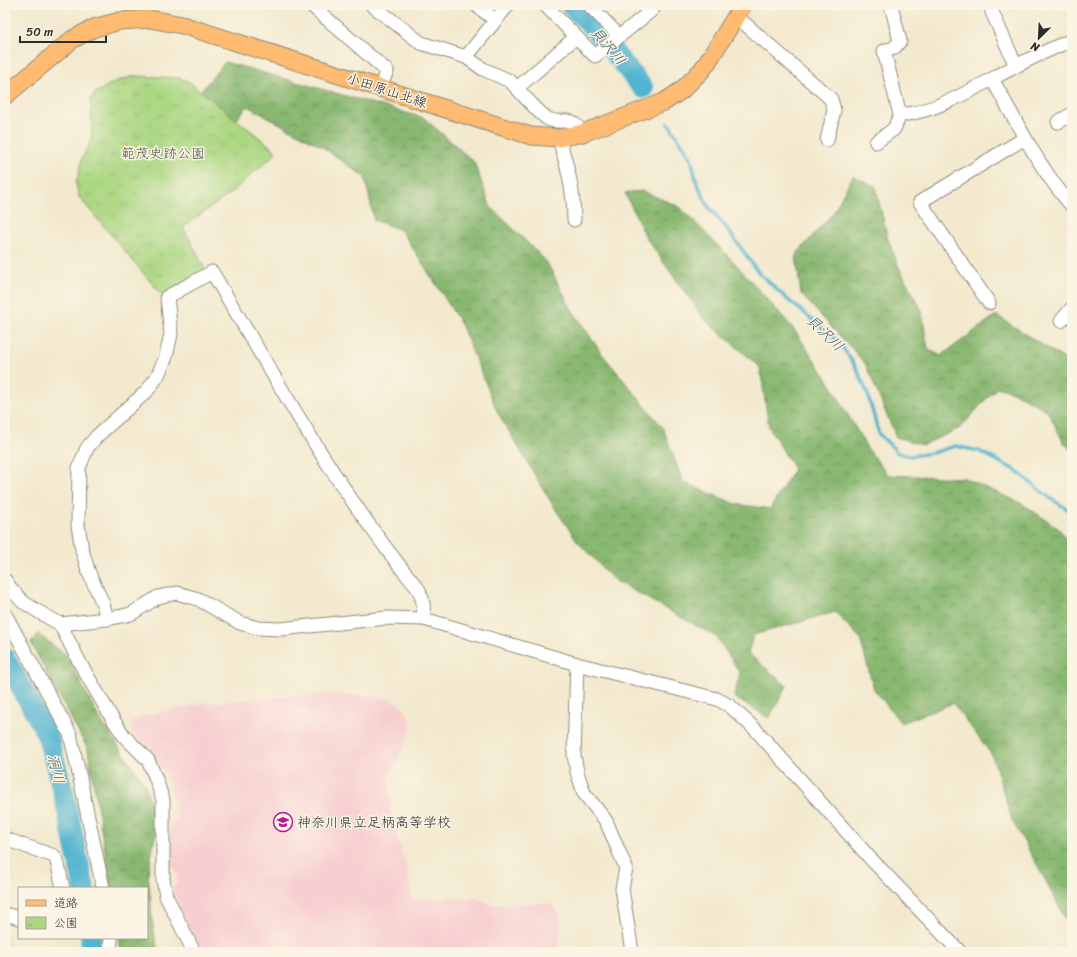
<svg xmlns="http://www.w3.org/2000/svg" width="1077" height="957" viewBox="0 0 1077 957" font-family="Sriracha,'Klee One',sans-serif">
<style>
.built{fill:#f7cfd0}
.forest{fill:url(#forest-crowns);stroke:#5a724e}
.park{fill:url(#park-tufts);stroke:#6c8157}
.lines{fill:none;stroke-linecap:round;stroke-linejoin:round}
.stream{stroke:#51b4d0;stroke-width:3.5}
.river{stroke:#51b4d0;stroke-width:21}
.minor-casing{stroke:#8e8a7c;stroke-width:15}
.major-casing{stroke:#8e8a7c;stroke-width:19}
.minor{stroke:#fff;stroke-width:13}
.major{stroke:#febb71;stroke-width:17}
.labels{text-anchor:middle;stroke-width:3;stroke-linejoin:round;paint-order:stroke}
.street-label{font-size:14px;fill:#2b2b2b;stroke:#fcf5e5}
.park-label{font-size:14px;fill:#4b5641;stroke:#fcf5e5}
.poi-label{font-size:14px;fill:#2b2b2b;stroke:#fcf5e5;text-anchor:start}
.water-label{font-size:15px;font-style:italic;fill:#385b65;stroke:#fcf5e5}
</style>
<defs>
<pattern id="forest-crowns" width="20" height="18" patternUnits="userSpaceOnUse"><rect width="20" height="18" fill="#89b871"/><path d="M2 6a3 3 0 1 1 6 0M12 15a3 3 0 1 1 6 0" fill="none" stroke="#70965d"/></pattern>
<pattern id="park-tufts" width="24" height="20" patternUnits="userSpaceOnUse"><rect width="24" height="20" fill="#acd783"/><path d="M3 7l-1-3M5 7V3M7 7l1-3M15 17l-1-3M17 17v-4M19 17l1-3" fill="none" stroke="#94b971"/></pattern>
</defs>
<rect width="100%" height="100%" fill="#fcf5e5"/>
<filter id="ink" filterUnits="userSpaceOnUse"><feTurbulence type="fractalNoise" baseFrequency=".025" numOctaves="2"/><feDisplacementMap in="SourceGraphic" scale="8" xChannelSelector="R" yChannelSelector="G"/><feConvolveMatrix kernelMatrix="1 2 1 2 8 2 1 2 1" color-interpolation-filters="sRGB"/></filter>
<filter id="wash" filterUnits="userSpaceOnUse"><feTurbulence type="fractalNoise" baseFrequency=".012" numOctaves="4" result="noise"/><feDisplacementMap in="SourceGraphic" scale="16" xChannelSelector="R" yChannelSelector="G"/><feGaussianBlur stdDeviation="0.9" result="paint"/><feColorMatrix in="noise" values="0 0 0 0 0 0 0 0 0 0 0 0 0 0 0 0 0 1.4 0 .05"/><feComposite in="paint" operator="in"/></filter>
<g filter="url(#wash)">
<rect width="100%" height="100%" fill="#f2e9ce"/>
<path class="built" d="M321 694 357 695 391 699 399 703 404 709 410 718 411 729 389 780 391 813 395 832 406 864 412 899 477 898 492 905 547 903 553 906 560 917 561 927 558 945 559 952H202L181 911 173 889 174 886 178 884 177 871 171 866 170 830 172 825 176 819V802L172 797 171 790 164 771 146 746 131 733 133 722 138 717 204 703Z"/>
<g class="forest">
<path d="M225 62 424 118 474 162 490 206 546 261 572 310 602 354 663 428 683 482 736 504 770 509 794 469 769 427 760 367 703 318 647 239 625 193 642 191 680 207 732 260 792 327 828 380 867 448 888 475 964 478 1023 504 1059 529 1072 548V932L1045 879 1012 820 992 755 953 703 901 723 874 689 860 638 835 612 753 635 748 653 787 686 769 718 734 697 740 673 717 637 614 580 578 542 554 507 498 413 461 324 441 292 401 230 374 220 365 177 321 146 247 106 227 132 200 92Z"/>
<path d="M853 176 875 186 888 240 901 272 921 309 928 349 941 356 996 315 1072 364V451L1064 443 1047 410 1013 392 997 387 960 428 923 445 896 437 865 363 801 294 796 255 833 213Z"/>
<path d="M38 634 66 655 99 718 146 786 156 831 148 873 153 927 158 952H121L119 938H147V888H111L88 750 31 643Z"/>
</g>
<path class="park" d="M135 76 180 78 189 82 275 150V154L238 186 235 190 183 227 204 267 203 273 162 295 79 197 76 184 82 158 92 139 91 100 94 94 107 86 120 80Z"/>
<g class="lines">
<path class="stream" d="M668 123 691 158 697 183 708 206 725 226 759 273 787 299 839 342 857 369 867 392 879 434 898 453 910 456 932 453 955 446 979 451 1015 470 1050 498 1072 512"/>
<g class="river">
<path d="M571 5 593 27 643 88"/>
<path d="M5 658 42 725 48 738 64 795 84 888"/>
<path d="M90 952 91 938"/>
</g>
</g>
</g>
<g filter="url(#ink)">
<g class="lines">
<g class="minor-casing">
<g id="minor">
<path d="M311 5 387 71 380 87"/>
<path d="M372 5 421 43 466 57 483 69 510 81C518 89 539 114 548 119 565 127 566 111 583 133"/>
<path d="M476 5 495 20"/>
<path d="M545 5 595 56 652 10 655 5"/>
<path d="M589 5 619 36"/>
<path d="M991 5 992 12 1016 66"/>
<path d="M736 16 831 99 834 110 827 140"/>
<path d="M466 57 508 5"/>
<path d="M992 79C1017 122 1039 169 1072 206"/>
<path d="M517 88 576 37"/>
<path d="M900 115C938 112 980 85 1014 67 1033 57 1053 48 1072 40"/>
<path d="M1058 122 1072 114"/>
<path d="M559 138C567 166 574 190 574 220"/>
<path d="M876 142 894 129 900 115 884 51 894 48 900 41 891 5"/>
<path d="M989 303 920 202 1025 138"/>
<path d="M1061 321 1072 308"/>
<path d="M5 580 11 589 23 602 39 612 60 624 107 619 131 614 158 597 177 593 198 599 240 623 258 628 280 629 387 618 424 619 577 664 717 699 730 706 755 729 870 858 960 952"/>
<path d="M5 614 70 734 78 769 103 888"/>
<path d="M107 619 103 604 89 573 82 550 78 525 79 468 87 448 97 436 147 391 157 377 166 357 171 334 167 297 212 272C277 380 339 494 419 590L423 602 424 619"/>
<path d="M60 624 81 665 112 718 124 736 148 760 156 779 163 800V879L166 896 194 952"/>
<path d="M577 664 574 755 577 772 584 793 606 821 626 868 622 889 632 952"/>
<path d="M5 839 54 856 57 861 63 888"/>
<path d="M5 914 19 918"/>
<path d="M110 952 111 938"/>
</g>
</g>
<g class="major-casing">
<path id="major" d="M5 96 73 39 94 28 120 21 150 19 182 25 531 136 559 138 583 133 664 102 682 90 701 71 707 63 743 5"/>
</g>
<use href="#minor" class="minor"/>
<use href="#major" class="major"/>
</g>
</g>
<defs>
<g id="school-ring" transform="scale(1)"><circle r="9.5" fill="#fcf5e5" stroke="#b5179e" stroke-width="1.5"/><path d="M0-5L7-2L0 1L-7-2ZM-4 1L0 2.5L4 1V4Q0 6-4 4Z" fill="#b5179e"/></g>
</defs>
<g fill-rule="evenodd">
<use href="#school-ring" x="283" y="822"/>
</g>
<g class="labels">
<g class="street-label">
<text transform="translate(387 90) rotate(18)" y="5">小田原山北線</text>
</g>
<g class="park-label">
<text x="163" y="158">範茂史跡公園</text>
</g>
<g class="poi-label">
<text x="297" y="827">神奈川県立足柄高等学校</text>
</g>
<g class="water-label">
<text transform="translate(608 46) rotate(50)" y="5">貝沢川</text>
<text transform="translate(825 333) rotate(44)" y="5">貝沢川</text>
<text transform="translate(56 769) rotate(77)" y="5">洞川</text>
</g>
</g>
<rect width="1077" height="957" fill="none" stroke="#fcf5e5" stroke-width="20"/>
<rect x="18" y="887" width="130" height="52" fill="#fcf5e5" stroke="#a8a49b"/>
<rect x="26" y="900" width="20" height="6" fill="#febb71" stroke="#a8a49b"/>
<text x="54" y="907" font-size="12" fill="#2b2b2b">道路</text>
<rect x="26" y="917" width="20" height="12" fill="url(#park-tufts)" stroke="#a8a49b"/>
<text x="54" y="927" font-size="12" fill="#2b2b2b">公園</text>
<g transform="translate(1039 38) rotate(204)" stroke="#fcf5e5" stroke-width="3" paint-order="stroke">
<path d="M0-3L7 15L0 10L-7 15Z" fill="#2b2b2b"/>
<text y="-6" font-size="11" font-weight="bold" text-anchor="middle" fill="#2b2b2b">N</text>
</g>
<path d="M20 36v6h86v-6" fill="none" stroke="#2b2b2b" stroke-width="2"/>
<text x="26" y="36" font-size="12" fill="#2b2b2b" stroke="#fcf5e5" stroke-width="3" paint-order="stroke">50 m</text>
</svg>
